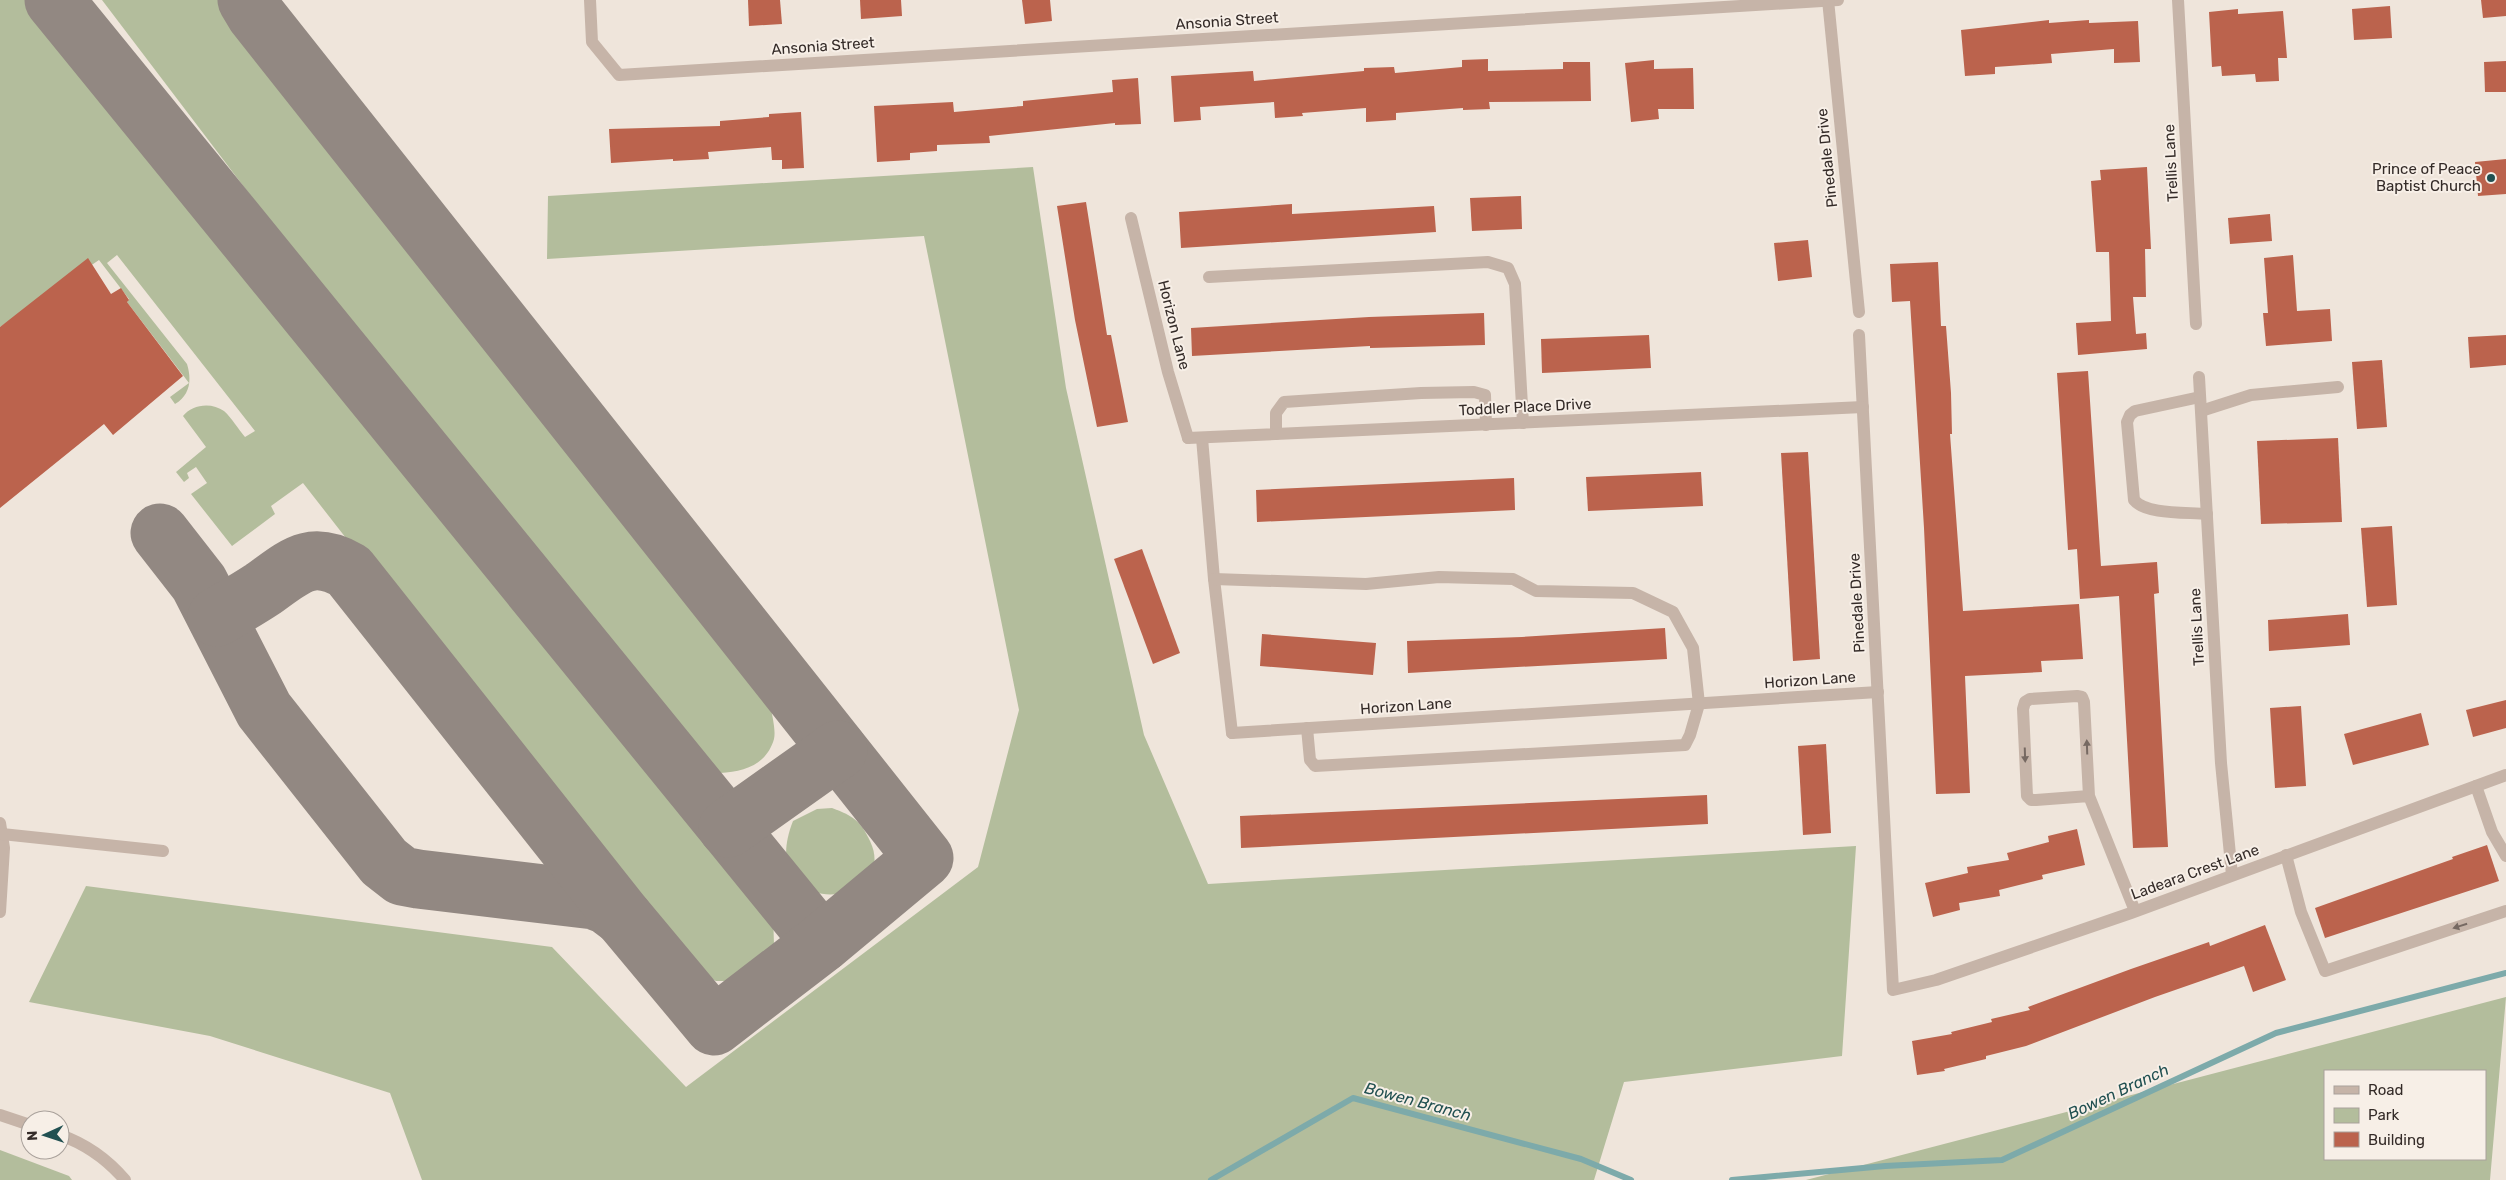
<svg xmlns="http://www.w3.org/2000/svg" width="2506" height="1180" viewBox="0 0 2506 1180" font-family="Rubik,sans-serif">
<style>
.green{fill:#b3bd9c;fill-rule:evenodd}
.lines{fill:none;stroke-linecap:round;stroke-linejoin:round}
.stream{stroke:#7daaaa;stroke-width:6}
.taxiway{stroke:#928882;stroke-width:59}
.building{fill:#bb634d}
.service{stroke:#c6b4a8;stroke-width:12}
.minor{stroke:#c6b4a8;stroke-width:12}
.oneway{fill:#766962}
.poi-dot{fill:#215051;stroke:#f7efe7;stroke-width:2}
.labels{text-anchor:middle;stroke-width:4;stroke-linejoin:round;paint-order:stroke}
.street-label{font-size:15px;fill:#342b28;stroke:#f7efe7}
.poi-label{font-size:15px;fill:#342b28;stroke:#f7efe7;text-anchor:end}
.water-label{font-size:16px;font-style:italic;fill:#215051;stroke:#f7efe7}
</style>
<rect width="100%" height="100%" fill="#efe5db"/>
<g class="green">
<path d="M0 0H51L751 884 773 913 774 945 759 970 738 981H716L683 963 655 934 303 483 271 506 275 514 232 546 191 494 207 483 196 467 187 473 189 478 184 482 176 472 206 447 183 416C192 404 212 402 224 411 232 418 238 429 245 437L255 431 117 255 107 263 187 364C192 380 190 395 175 404L170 397 189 383 127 302 129 299 99 260 0 327Z"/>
<path d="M102 0H227L277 85 771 708C772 716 776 730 774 739 766 767 740 773 714 773L276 229Z"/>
<path d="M1033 167 1066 388 1144 735 1208 884 1856 846 1842 1056 1624 1082 1594 1180H422L390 1093 210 1036 29 1002 86 886 552 947 686 1087 978 867 1019 710 924 236 547 259 548 196Z"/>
<path d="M832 808C853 816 860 820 870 841 902 909 753 922 793 821L817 809Z"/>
<path d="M2506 997 2490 1180H1806ZM2325 1071H2485V1159H2325Z"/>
<path d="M0 1150 69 1176 72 1180H0Z"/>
</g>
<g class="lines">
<g class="stream">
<path d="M1211 1180 1353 1098 1581 1159 1631 1180"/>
<path d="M1732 1180 1885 1166 2002 1160 2276 1033 2506 973"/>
</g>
<g class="taxiway">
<path d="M54 0 822 943"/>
<path d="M160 533 199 583 264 710 384 862 402 876 418 879 594 900 607 905 623 917"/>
<path d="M217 617C232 608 248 599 263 589 295 566 311 549 349 571L623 917 714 1026 822 943 924 858 256 15 247 0"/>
<path d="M728 828 838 750"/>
</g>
</g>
<g class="building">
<path d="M748 0H780L782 24 749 26Z"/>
<path d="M860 0H901L902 16 861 19Z"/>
<path d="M1022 0H1050L1052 21 1025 24Z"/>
<path d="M2481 0H2506V16L2483 18Z"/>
<path d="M2390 6 2392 38 2354 40 2352 9Z"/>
<path d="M2238 9V14L2283 11 2287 58H2278L2279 81 2256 82 2255 74 2222 76 2221 66 2212 67 2209 12Z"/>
<path d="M2049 20V23L2089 20V23L2138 21 2140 62 2114 63V49L2051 54 2052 63 1995 67V74L1965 76 1961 30Z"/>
<path d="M1488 59V71L1563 69V62H1590L1591 101 1489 102 1490 109 1463 110V108L1396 113V120L1366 122V108L1302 113 1303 116 1275 118 1274 102 1200 107 1201 120 1174 122 1171 76 1253 71 1254 81 1364 71V68L1394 67 1395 73 1462 67V60Z"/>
<path d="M1654 60V69L1693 68 1694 109H1658L1659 119 1631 122 1625 63Z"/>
<path d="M2506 61V92H2485L2484 62Z"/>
<path d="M1138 78 1141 124 1115 125V123L989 136 990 143 937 145V151L910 153V160L877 162 874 106 953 102 954 112 1023 106V101L1113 92 1112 80Z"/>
<path d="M801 112 804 168 782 169V160H772L771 147 708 152 709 159 673 161V159L611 163 609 129 720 126V121L769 117V114Z"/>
<path d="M2506 159V194L2478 196 2475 162Z"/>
<path d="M2147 167 2151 249H2145L2146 297H2133L2136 334 2146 333 2147 349 2078 355 2076 323 2111 321 2109 252H2096L2091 181 2101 180 2100 170Z"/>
<path d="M1521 196 1522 229 1472 231 1470 198Z"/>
<path d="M1086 202 1107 335H1111L1128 422 1097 427 1075 320 1057 206Z"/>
<path d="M1292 204V214L1434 206 1436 232 1181 248 1179 212Z"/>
<path d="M2270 214 2272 241 2230 244 2228 218Z"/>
<path d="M1808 240 1812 277 1778 281 1774 243Z"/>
<path d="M2293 255 2297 311 2330 309 2332 341 2266 346 2263 313H2268L2264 258Z"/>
<path d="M88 258 111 294 121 288 129 300 127 302 183 376 113 435 104 424 0 508V327Z"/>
<path d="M1938 262 1941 326H1946L1951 393 1952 434H1950L1963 611 2079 604 2083 659 2041 661 2042 672 1965 676 1970 793 1936 794 1924 528 1910 301 1892 302 1890 264Z"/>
<path d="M1484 313 1485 345 1370 348V346L1192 356 1191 328 1369 317Z"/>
<path d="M1649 335 1651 368 1542 373 1541 339Z"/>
<path d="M2506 335V365L2470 368 2468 337Z"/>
<path d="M2382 360 2387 427 2357 429 2352 362Z"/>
<path d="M2088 371 2101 566 2157 562 2159 593 2154 594 2168 847 2133 848 2119 596 2080 599 2077 549 2068 550 2057 373Z"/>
<path d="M2338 438 2342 522 2261 524 2257 441Z"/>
<path d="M1808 452 1820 659 1793 661 1781 453Z"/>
<path d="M1701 472 1703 506 1588 511 1586 477Z"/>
<path d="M1514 478 1515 510 1257 522 1256 490Z"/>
<path d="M2392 526 2397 605 2367 607 2361 528Z"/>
<path d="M1142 549 1180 653 1153 664 1114 559Z"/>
<path d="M2348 614 2350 645 2269 651 2268 620Z"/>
<path d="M1665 628 1667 659 1408 673 1407 641 1522 637Z"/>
<path d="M1262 634 1376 643 1373 675 1260 666Z"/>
<path d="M2506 700V728L2473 737 2466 710Z"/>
<path d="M2301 706 2306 786 2275 788 2270 708Z"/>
<path d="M2421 713 2429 745 2353 765 2344 734Z"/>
<path d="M1826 744 1831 833 1803 835 1798 746Z"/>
<path d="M1707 795 1708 824 1241 848 1240 816Z"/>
<path d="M2077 829 2085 865 2042 875 2043 879 1999 890 2000 896 1959 903 1960 910 1933 917 1925 883 1968 873 1967 867 2009 860 2007 853 2049 842 2048 836Z"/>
<path d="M2487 845 2499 881 2325 938 2315 908 2453 859 2452 857Z"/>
<path d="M2265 925 2286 980 2253 992 2244 966 2155 997 2026 1046 1986 1056V1059L1944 1069 1945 1071 1917 1075 1912 1041 1952 1034 1951 1032 1992 1022 1991 1019 2030 1010 2028 1007 2131 969 2209 942 2210 946Z"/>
</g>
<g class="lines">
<g class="service">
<path d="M1131 218 1168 372 1188 438"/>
<path d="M1209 277 1488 262 1508 268 1515 284 1523 423"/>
<path d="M2200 397 2135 411 2130 415 2127 422 2134 500C2146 515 2188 512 2207 514"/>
<path d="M2201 411 2251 395 2338 387"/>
<path d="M1276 434V413L1284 402 1421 393 1474 392 1485 395 1486 425"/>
<path d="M1202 438 1214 579 1232 733"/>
<path d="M1214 579 1366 584 1439 577 1513 579 1536 591 1633 593 1673 612 1693 648 1699 704 1690 735 1685 745 1315 766 1310 760 1307 728"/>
<path d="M2476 786 2492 832 2506 856"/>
<path d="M2089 796 2036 800H2031L2027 796 2023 709 2025 702 2030 699 2077 696 2082 697 2084 702 2089 796 2135 911"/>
<path d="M0 823 4 848 0 912"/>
<path d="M2 834 163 851"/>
<path d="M2286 855 2301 912 2325 971 2506 911"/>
<path d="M0 1115 30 1125"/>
<path d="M60 1135C86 1144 107 1159 125 1180"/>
</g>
<g class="minor">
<path d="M590 0 592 42 619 75 1838 0"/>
<path d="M1828 0 1859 312"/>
<path d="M2178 0 2196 324"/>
<path d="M1859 335 1893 990 1936 980 2131 913 2506 775"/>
<path d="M2199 377 2221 763 2232 875"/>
<path d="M1188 438 1863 407"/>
<path d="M1232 733 1878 692"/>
</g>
</g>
<defs><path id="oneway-solid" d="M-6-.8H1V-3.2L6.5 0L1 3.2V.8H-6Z" transform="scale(1.25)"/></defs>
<g class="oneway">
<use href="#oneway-solid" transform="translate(2087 747) rotate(-92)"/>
<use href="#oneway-solid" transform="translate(2025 755) rotate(88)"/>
<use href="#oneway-solid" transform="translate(2460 926) rotate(162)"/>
</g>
<circle class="poi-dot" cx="2491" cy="178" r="5"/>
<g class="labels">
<g class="street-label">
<text transform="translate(1227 21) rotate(-4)" y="5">Ansonia Street</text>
<text transform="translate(823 46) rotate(-4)" y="5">Ansonia Street</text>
<text transform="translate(1827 158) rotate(-96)" y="5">Pinedale Drive</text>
<text transform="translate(2171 163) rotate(-93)" y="5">Trellis Lane</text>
<text transform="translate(1174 325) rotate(76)" y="5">Horizon Lane</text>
<text transform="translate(1525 407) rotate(-3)" y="5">Toddler Place Drive</text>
<text transform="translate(1857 603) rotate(-93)" y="5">Pinedale Drive</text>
<text transform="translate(2197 627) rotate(-93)" y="5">Trellis Lane</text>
<text transform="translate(1810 680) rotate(-4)" y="5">Horizon Lane</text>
<text transform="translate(1406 706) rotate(-4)" y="5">Horizon Lane</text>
<text transform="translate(2195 872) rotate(-20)" y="5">Ladeara Crest Lane</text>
</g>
<g class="poi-label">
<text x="2481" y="174">Prince of Peace<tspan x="2481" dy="17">Baptist Church</tspan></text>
</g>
<g class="water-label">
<text transform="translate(2118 1091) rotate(-25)" y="6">Bowen Branch</text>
<text transform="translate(1418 1101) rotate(15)" y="6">Bowen Branch</text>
</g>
</g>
<rect x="2324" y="1070" width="162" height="90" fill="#f7efe7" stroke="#a9a19b"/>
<rect x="2334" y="1086" width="25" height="8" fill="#c6b4a8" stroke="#a9a19b"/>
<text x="2368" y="1095" font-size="15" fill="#342b28">Road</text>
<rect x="2334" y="1108" width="25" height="15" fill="#b3bd9c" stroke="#a9a19b"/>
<text x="2368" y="1120" font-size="15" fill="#342b28">Park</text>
<rect x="2334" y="1132" width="25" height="15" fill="#bb634d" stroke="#a9a19b"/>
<text x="2368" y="1145" font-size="15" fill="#342b28">Building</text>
<g transform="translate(45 1135) rotate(267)"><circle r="24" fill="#f7efe7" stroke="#a9a19b"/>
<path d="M0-4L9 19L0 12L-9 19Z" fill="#215051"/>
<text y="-8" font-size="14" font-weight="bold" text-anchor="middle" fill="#342b28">N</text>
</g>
</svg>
